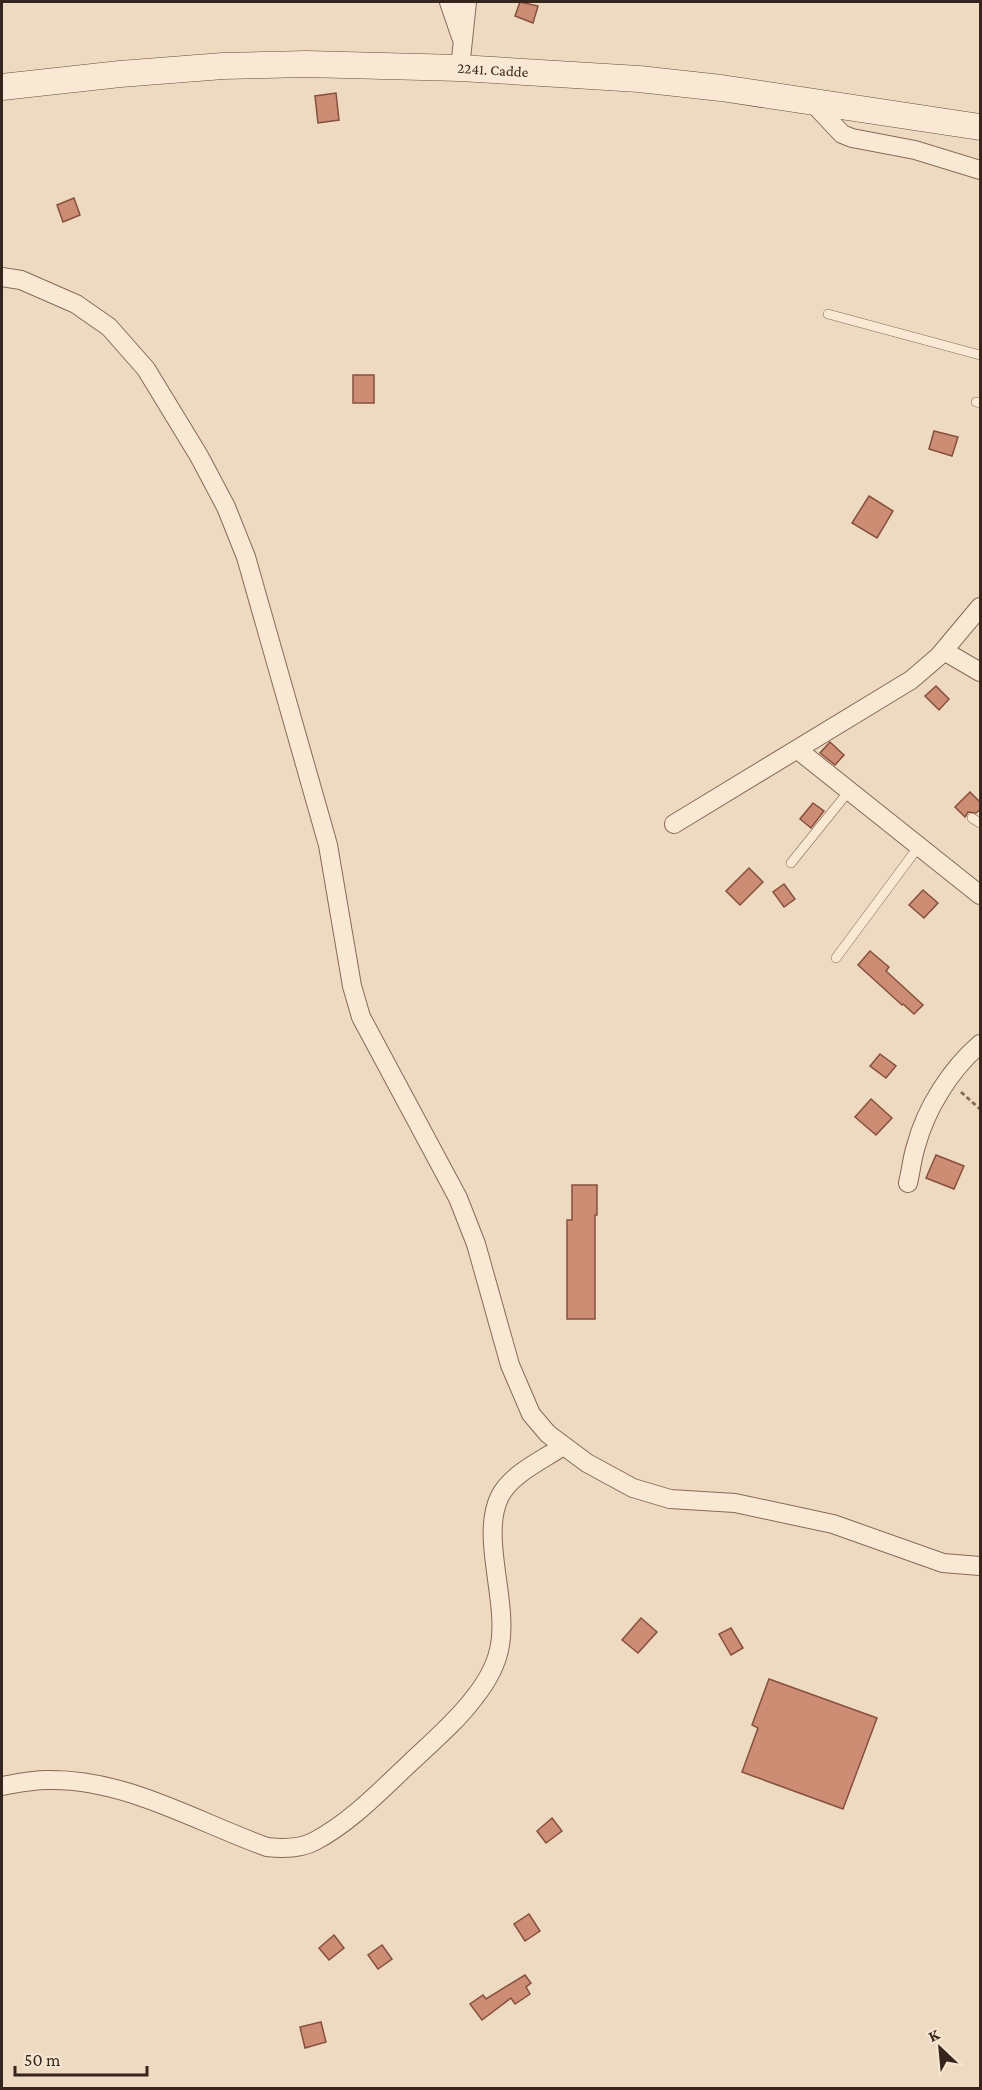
<svg xmlns="http://www.w3.org/2000/svg" width="982" height="2090" viewBox="0 0 982 2090" font-family="'Crimson Pro',serif">
<style>
.building{fill:#cd8d75;stroke:#86503d;stroke-width:1.5}
.lines{fill:none;stroke-linecap:round;stroke-linejoin:round}
.lane-casing{stroke:#876a58;stroke-width:10}
.street-casing{stroke:#876a58;stroke-width:20}
.secondary-casing{stroke:#694b3b;stroke-width:27}
.path{stroke:#876a58;stroke-width:3;stroke-dasharray:4.5 3;stroke-linecap:butt}
.lane{stroke:#f9e8d3;stroke-width:9}
.street{stroke:#f9e8d3;stroke-width:18}
.secondary{stroke:#f9e8d3;stroke-width:26}
.labels{text-anchor:middle;stroke-width:6;stroke-linejoin:round;paint-order:stroke}
.street-label{font-size:15px;fill:#36251c;stroke:#f5e5cf}
</style>
<rect width="100%" height="100%" fill="#eedac0"/>
<g class="building">
<path d="M520 2 538 6 533 23 515 16Z"/>
<path d="M336 93 339 120 318 123 315 96Z"/>
<path d="M74 198 80 215 63 222 57 205Z"/>
<rect x="353" y="375" width="21" height="28"/>
<path d="M934 431 958 437 952 456 929 449Z"/>
<path d="M869 496 893 511 877 538 852 523Z"/>
<path d="M936 686 949 699 939 710 925 696Z"/>
<path d="M830 742 844 755 835 765 820 753Z"/>
<path d="M970 792 981 803V809L976 813 968 812 965 817 955 807Z"/>
<path d="M813 803 824 811 811 828 800 819Z"/>
<path d="M749 868 763 882 740 905 726 891Z"/>
<path d="M784 884 795 899 784 907 773 892Z"/>
<path d="M923 890 938 903 924 918 909 905Z"/>
<path d="M870 951 889 967 886 971 923 1005 914 1014 903 1004 902 1005 858 965Z"/>
<path d="M880 1054 896 1066 886 1078 870 1066Z"/>
<path d="M871 1099 892 1118 876 1135 855 1117Z"/>
<path d="M936 1155 964 1166 954 1189 926 1178Z"/>
<path d="M572 1185H597V1215H595V1319H567V1220H572Z"/>
<path d="M641 1618 657 1632 638 1653 622 1640Z"/>
<path d="M731 1628 743 1648 731 1655 719 1634Z"/>
<path d="M769 1679 877 1718 843 1809 742 1772 758 1728 752 1725Z"/>
<path d="M552 1818 562 1831 546 1843 537 1831Z"/>
<path d="M529 1914 540 1931 525 1941 514 1924Z"/>
<path d="M334 1935 344 1948 329 1960 319 1948Z"/>
<path d="M382 1945 392 1959 378 1969 368 1955Z"/>
<path d="M525 1975 531 1983 526 1987 530 1994 515 2004 511 1998 482 2020 470 2004 483 1995 486 1999Z"/>
<path d="M321 2022 326 2042 305 2048 300 2027Z"/>
</g>
<g class="lines">
<g class="lane-casing">
<g id="lane">
<path d="M828 314 980 355"/>
<path d="M976 402 980 403"/>
<path d="M972 818 980 823"/>
<path d="M791 863 849 791"/>
<path d="M836 958 919 846"/>
</g>
</g>
<g class="street-casing">
<g id="street">
<path d="M449 2 461 37"/>
<path d="M460 68 467 2"/>
<path d="M812 102 842 134 852 138 915 150 980 170"/>
<path d="M2 277 21 280 76 304 109 327 146 369 199 456 226 507 246 557 328 845 352 986 361 1017 458 1198 476 1244 510 1365 531 1414 548 1434 587 1463 633 1488 670 1499 735 1503 833 1524 943 1563 980 1566"/>
<path d="M944 651 980 672"/>
<path d="M798 750 980 895"/>
<path d="M674 824 911 680 939 656 980 607"/>
<path d="M908 1183C911 1171 912 1158 916 1146 926 1108 951 1069 980 1044"/>
<path d="M2 1786C18 1783 35 1779 52 1780 128 1780 197 1822 267 1847 283 1849 300 1849 315 1841 351 1822 381 1790 410 1763 432 1742 456 1722 474 1698 486 1683 497 1664 500 1645 508 1600 480 1535 500 1496 512 1473 543 1460 563 1446"/>
</g>
</g>
<g class="secondary-casing">
<g id="secondary">
<path id="s1" d="M2 87 120 74 223 66 306 64 460 68 639 79 721 88 980 127"/>
</g>
</g>
<path class="path" d="M961 1092 980 1109"/>
<use href="#lane" class="lane"/>
<use href="#street" class="street"/>
<use href="#secondary" class="secondary"/>
</g>
<g class="labels">
<g class="street-label">
<text dy="5" stroke="none"><textPath href="#s1" startOffset="492">2241. Cadde</textPath></text>
</g>
</g>
<rect width="982" height="2090" fill="none" stroke="#36251c" stroke-width="6"/>
<g transform="translate(940 2048) rotate(334)" stroke="#f5e5cf" stroke-width="4.5" paint-order="stroke">
<path d="M0-4.5L10 22L0 15L-10 22Z" fill="#36251c"/>
<text y="-9" font-size="16" font-weight="bold" text-anchor="middle" fill="#36251c">K</text>
</g>
<path d="M15 2066v9h132v-9" fill="none" stroke="#36251c" stroke-width="3"/>
<text x="24" y="2066" font-size="18" fill="#36251c" stroke="#f5e5cf" stroke-width="4.5" paint-order="stroke">50 m</text>
</svg>
